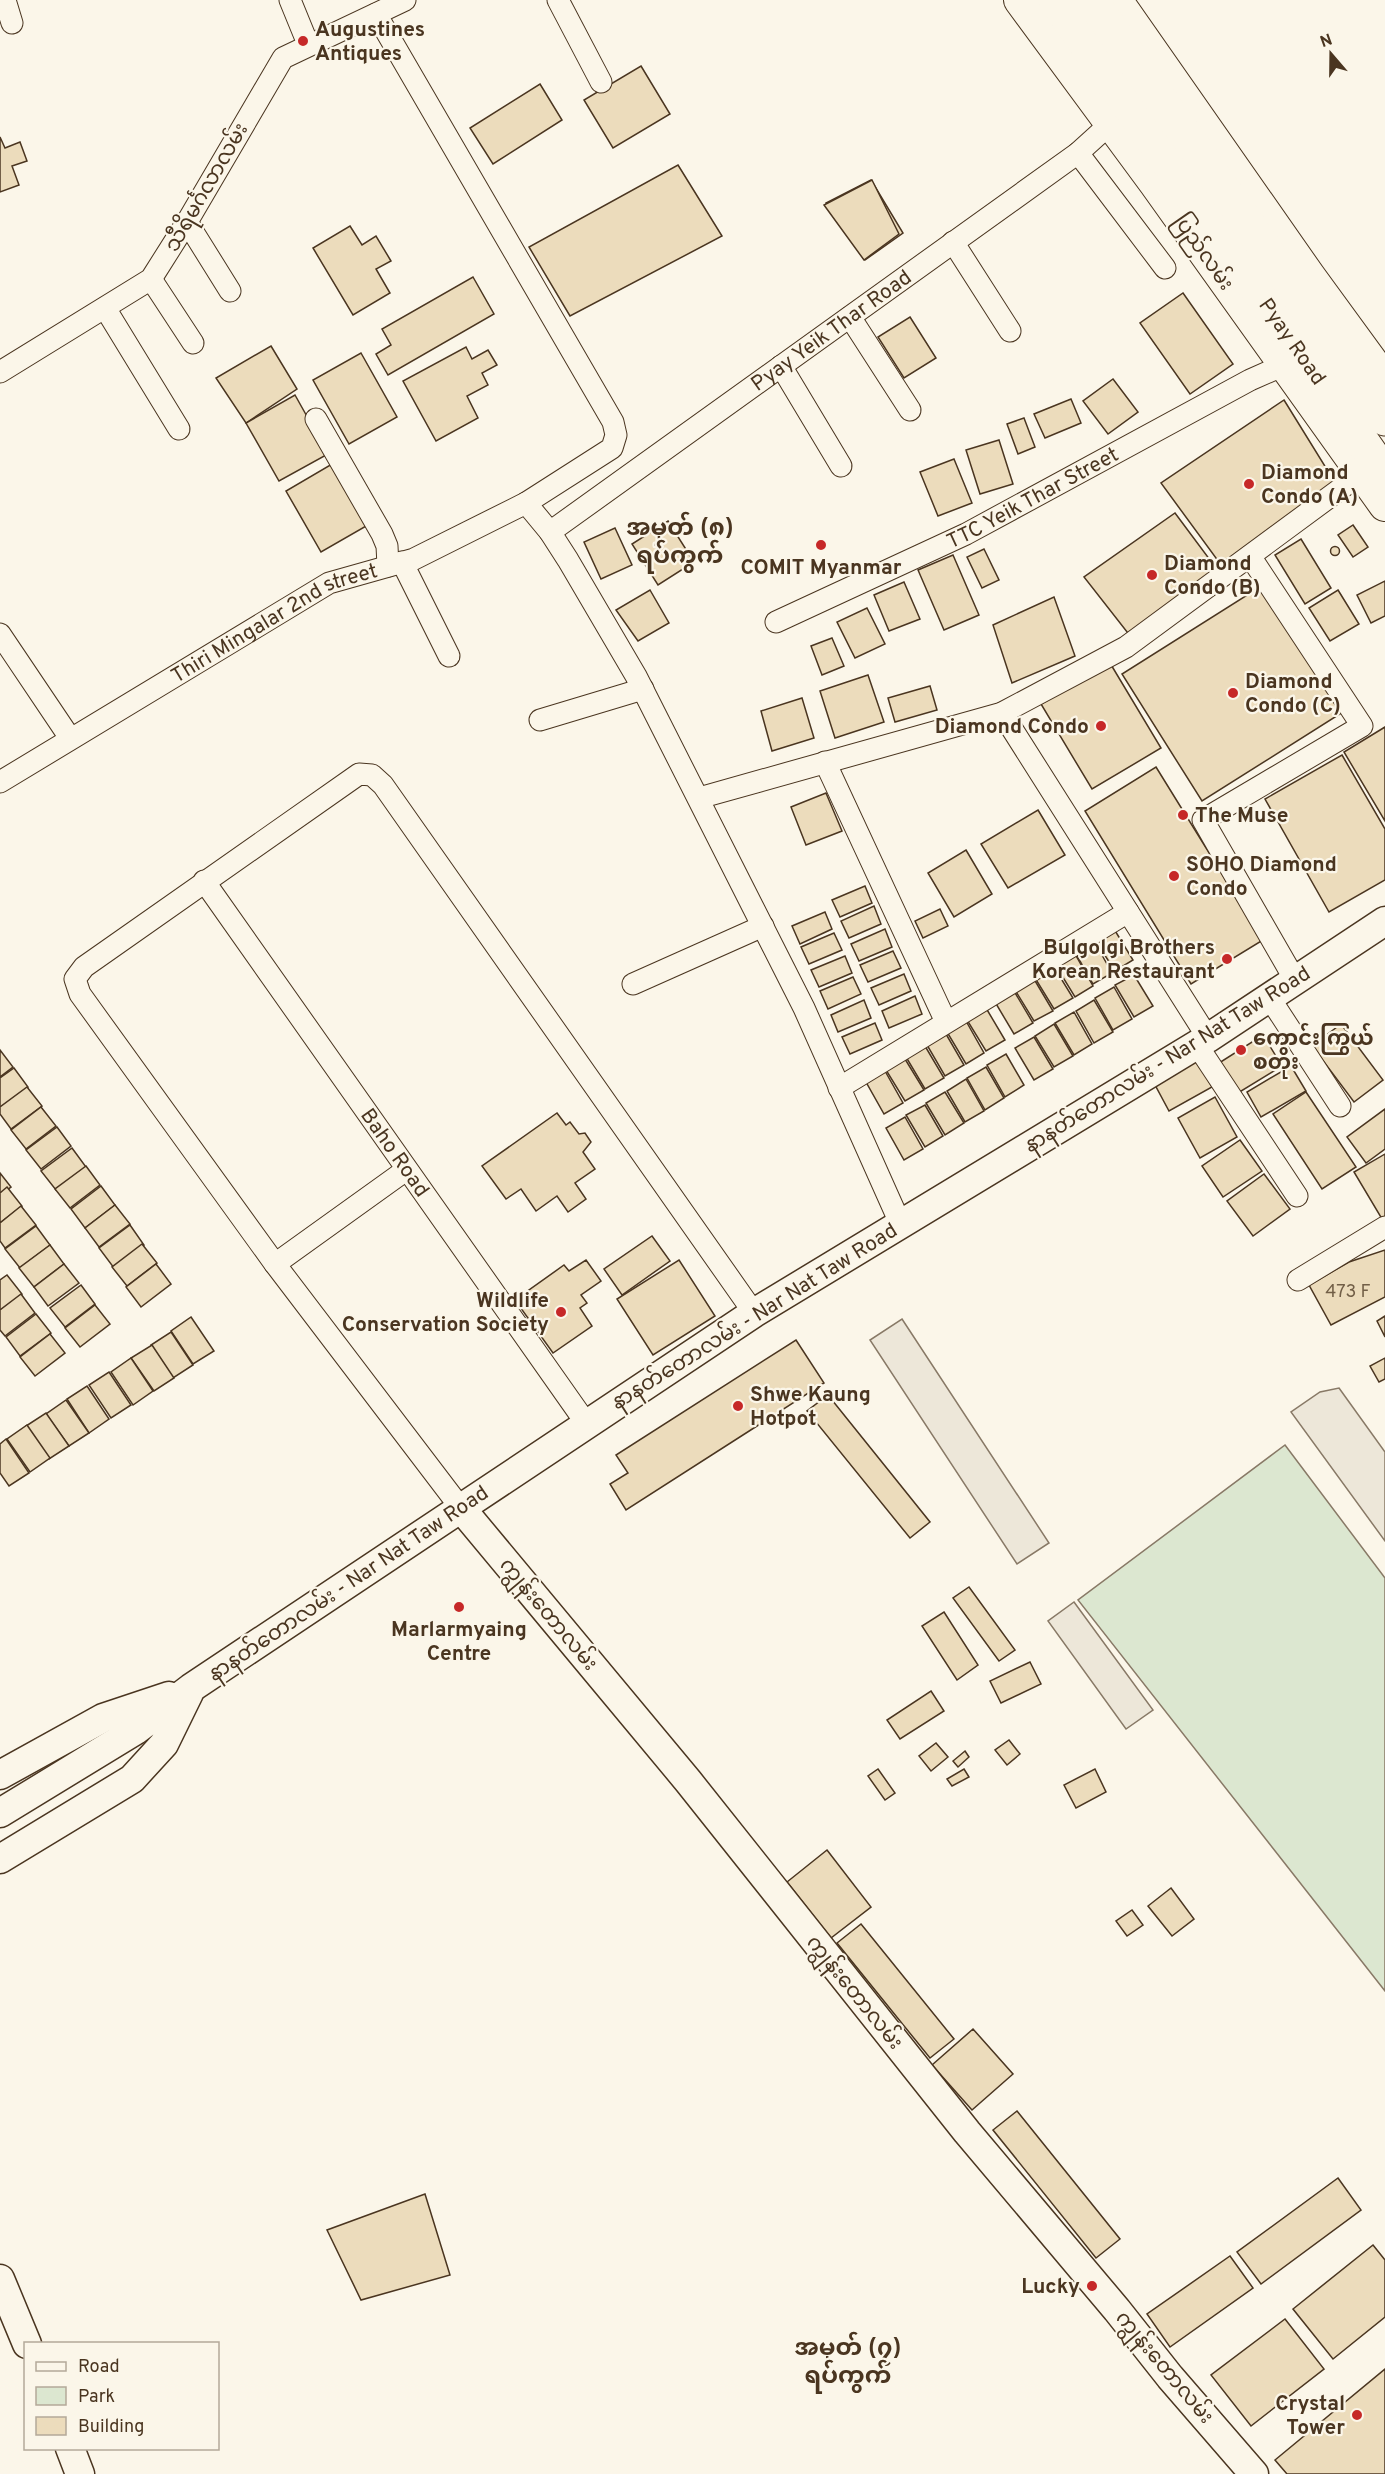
<svg xmlns="http://www.w3.org/2000/svg" width="1385" height="2474" viewBox="0 0 1385 2474" font-family="Overpass,'Noto Sans Myanmar',sans-serif">
<style>
.green{fill:#dce7d0;stroke:#887966;stroke-width:1.5}
.parking{fill:#ede7d9;stroke:#887966;stroke-width:1.5}
.building{fill:#ecdcbc;stroke:#4a3520;stroke-width:1.5}
.lines{fill:none;stroke-linecap:round;stroke-linejoin:round}
.street-casing{stroke:#4a3520;stroke-width:23}
.secondary-casing{stroke:#4a3520;stroke-width:31}
.primary-casing{stroke:#4a3520;stroke-width:34}
.highway-casing{stroke:#4a3520;stroke-width:35}
.street{stroke:#fbf6e9;stroke-width:21}
.secondary{stroke:#fbf6e9;stroke-width:28}
.primary{stroke:#fbf6e9;stroke-width:32}
.highway{stroke:#fbf6e9;stroke-width:33}
.poi-dot{fill:#c62828;stroke:#fbf6e9;stroke-width:2}
.labels{text-anchor:middle;stroke-width:4.5;stroke-linejoin:round;paint-order:stroke}
.number-label{font-size:18px;fill:#725f47}
.poi-label{font-size:21px;font-weight:bold;fill:#4a3520;stroke:#fbf6e9;text-anchor:start}
.street-label{font-size:21px;fill:#4a3520;stroke:#fbf6e9}
.quarter-label{font-size:24px;font-weight:bold;fill:#4a3520;stroke:#fbf6e9}
</style>
<rect width="100%" height="100%" fill="#fbf6e9"/>
<path class="green" d="M1285 1445 1385 1578V1991L1078 1600Z"/>
<g class="parking">
<path d="M902 1319 1049 1543 1017 1564 870 1340Z"/>
<path d="M1339 1388 1385 1452V1541L1291 1412 1320 1392Z"/>
<path d="M1074 1602 1153 1710 1126 1729 1048 1621Z"/>
</g>
<g class="building">
<path d="M641 66 670 114 613 148 584 100Z"/>
<path d="M540 84 562 120 493 164 470 128Z"/>
<path d="M0 137 5 148 20 142 27 161 12 166 19 185 0 192Z"/>
<path d="M678 165 722 236 570 316 529 247Z"/>
<path d="M871 180 903 233 865 260 826 203Z"/>
<path d="M872 180 899 234 864 260 824 205Z"/>
<path d="M350 226 362 245 376 236 391 261 376 269 390 293 353 315 313 248Z"/>
<path d="M473 277 494 314 388 375 376 354 391 345 382 329Z"/>
<path d="M1183 293 1233 364 1190 394 1140 323Z"/>
<path d="M910 317 936 358 904 378 878 337Z"/>
<path d="M271 346 297 389 246 423 216 378Z"/>
<path d="M466 347 472 359 488 350 497 365 482 373 488 385 467 396 478 418 436 441 403 381Z"/>
<path d="M361 353 397 417 349 444 313 380Z"/>
<path d="M1113 379 1138 412 1108 434 1083 401Z"/>
<path d="M295 395 328 454 279 481 246 423Z"/>
<path d="M1071 399 1081 423 1045 438 1034 414Z"/>
<path d="M1284 400 1336 484 1224 569 1161 483Z"/>
<path d="M1024 418 1035 447 1018 454 1007 424Z"/>
<path d="M999 440 1013 484 980 494 966 450Z"/>
<path d="M954 459 972 503 938 516 920 472Z"/>
<path d="M332 464 368 525 321 552 286 491Z"/>
<path d="M1175 513 1219 572 1131 637 1084 577Z"/>
<path d="M668 521 694 562 658 585 632 544Z"/>
<path d="M1353 525 1368 547 1353 557 1338 535Z"/>
<path d="M615 528 632 565 601 579 584 542Z"/>
<path d="M1301 539 1331 588 1305 604 1275 555Z"/>
<circle cx="1335" cy="551" r="4.5"/>
<path d="M984 549 999 580 982 588 967 557Z"/>
<path d="M953 555 979 615 944 630 918 570Z"/>
<path d="M1385 581V616L1371 623 1357 595Z"/>
<path d="M904 582 920 619 889 631 874 595Z"/>
<path d="M1263 585 1343 712 1202 801 1122 674Z"/>
<path d="M650 590 669 623 638 641 616 610Z"/>
<path d="M1338 590 1359 624 1330 641 1309 608Z"/>
<path d="M1054 597 1075 656 1012 683 993 625Z"/>
<path d="M867 608 885 644 855 658 837 622Z"/>
<path d="M832 638 844 666 822 675 811 646Z"/>
<path d="M1110 663 1161 748 1092 789 1041 704Z"/>
<path d="M868 675 884 722 835 738 820 691Z"/>
<path d="M930 686 937 710 895 722 888 698Z"/>
<path d="M802 698 814 738 772 751 761 711Z"/>
<path d="M1385 727V821L1344 752Z"/>
<path d="M1342 755 1385 829V880L1329 912 1265 799Z"/>
<path d="M1156 767 1263 940 1191 984 1085 811Z"/>
<path d="M826 793 842 831 806 845 791 807Z"/>
<path d="M1038 810 1065 855 1008 888 981 844Z"/>
<path d="M966 850 992 894 954 917 928 873Z"/>
<path d="M865 886 872 903 840 917 832 900Z"/>
<path d="M874 906 881 924 849 938 841 921Z"/>
<path d="M940 909 948 926 923 938 915 921Z"/>
<path d="M825 912 832 929 800 944 792 926Z"/>
<path d="M885 929 892 947 859 961 851 944Z"/>
<path d="M1114 929 1133 960 1115 971 1095 940Z"/>
<path d="M834 933 842 950 809 964 801 947Z"/>
<path d="M1094 941 1112 973 1093 984 1075 952Z"/>
<path d="M893 951 901 968 868 982 860 965Z"/>
<path d="M1075 954 1093 986 1075 997 1056 966Z"/>
<path d="M845 956 852 973 819 987 811 970Z"/>
<path d="M1054 967 1073 998 1054 1009 1035 978Z"/>
<path d="M904 974 911 991 879 1005 871 988Z"/>
<path d="M1134 975 1153 1006 1134 1017 1115 985Z"/>
<path d="M853 977 861 994 828 1009 820 991Z"/>
<path d="M1034 979 1053 1011 1034 1021 1015 990Z"/>
<path d="M1114 987 1132 1019 1113 1030 1095 998Z"/>
<path d="M1014 991 1033 1023 1014 1034 995 1002Z"/>
<path d="M915 996 922 1014 889 1028 882 1011Z"/>
<path d="M864 1000 871 1018 838 1032 831 1015Z"/>
<path d="M1094 1000 1113 1032 1094 1043 1076 1011Z"/>
<path d="M986 1008 1005 1040 986 1051 967 1020Z"/>
<path d="M1074 1012 1092 1044 1074 1055 1055 1023Z"/>
<path d="M966 1021 984 1053 966 1064 947 1032Z"/>
<path d="M875 1023 882 1040 850 1054 842 1037Z"/>
<path d="M1054 1024 1073 1056 1054 1067 1035 1036Z"/>
<path d="M1341 1024 1383 1080 1354 1102 1312 1046Z"/>
<path d="M946 1034 964 1065 945 1076 927 1045Z"/>
<path d="M1263 1035 1282 1066 1238 1093 1219 1063Z"/>
<path d="M1034 1037 1053 1069 1034 1080 1015 1048Z"/>
<path d="M925 1046 944 1078 925 1089 906 1057Z"/>
<path d="M0 1050 13 1067 0 1077Z"/>
<path d="M1006 1054 1024 1085 1005 1097 987 1065Z"/>
<path d="M905 1059 924 1090 905 1101 886 1070Z"/>
<path d="M1197 1060 1212 1087 1169 1111 1154 1083Z"/>
<path d="M1291 1066 1306 1091 1261 1117 1247 1092Z"/>
<path d="M986 1067 1004 1098 985 1110 967 1078Z"/>
<path d="M14 1068 28 1087 0 1108V1078Z"/>
<path d="M885 1071 903 1103 884 1114 866 1082Z"/>
<path d="M966 1079 984 1111 965 1122 947 1091Z"/>
<path d="M27 1087 42 1106 11 1129 0 1114V1107Z"/>
<path d="M945 1092 964 1123 945 1135 926 1103Z"/>
<path d="M1306 1092 1356 1167 1322 1189 1273 1114Z"/>
<path d="M1215 1097 1237 1137 1200 1158 1178 1118Z"/>
<path d="M925 1105 943 1136 925 1147 906 1115Z"/>
<path d="M41 1107 56 1126 26 1149 11 1130Z"/>
<path d="M1385 1109V1149L1366 1163 1347 1137Z"/>
<path d="M557 1113 566 1125 570 1122 579 1134 585 1133 591 1142 583 1152 595 1169 575 1183 586 1199 568 1212 557 1196 536 1211 521 1189 506 1199 482 1166Z"/>
<path d="M905 1117 923 1149 904 1160 886 1128Z"/>
<path d="M57 1127 71 1146 41 1169 26 1150Z"/>
<path d="M1240 1140 1262 1171 1223 1197 1202 1166Z"/>
<path d="M72 1148 86 1167 56 1190 41 1171Z"/>
<path d="M1385 1154V1217L1382 1219 1354 1172Z"/>
<path d="M86 1166 100 1185 70 1208 55 1189Z"/>
<path d="M0 1173 11 1187 0 1195Z"/>
<path d="M1264 1174 1290 1209 1253 1236 1227 1201Z"/>
<path d="M101 1186 115 1205 85 1228 71 1209Z"/>
<path d="M7 1187 22 1206 0 1223V1193Z"/>
<path d="M115 1205 130 1224 99 1247 85 1228Z"/>
<path d="M21 1206 36 1225 5 1248 0 1241V1223Z"/>
<path d="M130 1225 144 1245 114 1268 99 1248Z"/>
<path d="M36 1226 50 1245 20 1268 5 1249Z"/>
<path d="M652 1236 670 1261 622 1295 604 1269Z"/>
<path d="M142 1244 157 1263 127 1286 112 1267Z"/>
<path d="M50 1245 64 1264 34 1287 19 1268Z"/>
<path d="M1385 1250V1297L1331 1325 1309 1285 1349 1262Z"/>
<path d="M586 1260 601 1281 581 1295 587 1303 580 1308 592 1326 553 1353 515 1300 564 1265 569 1271Z"/>
<path d="M679 1260 715 1316 653 1355 617 1299Z"/>
<path d="M64 1264 79 1283 48 1306 34 1287Z"/>
<path d="M156 1264 171 1284 141 1307 126 1287Z"/>
<path d="M7 1275 22 1294 0 1311V1280Z"/>
<path d="M81 1285 95 1304 65 1327 50 1308Z"/>
<path d="M21 1294 35 1313 5 1336 0 1330V1310Z"/>
<path d="M95 1305 110 1324 80 1347 65 1328Z"/>
<path d="M36 1314 51 1333 20 1356 6 1337Z"/>
<path d="M1385 1316V1337L1377 1321Z"/>
<path d="M191 1317 214 1351 193 1364 171 1331Z"/>
<path d="M171 1332 193 1365 173 1378 151 1345Z"/>
<path d="M50 1334 65 1353 35 1376 20 1357Z"/>
<path d="M796 1340 824 1383 626 1510 610 1484 628 1473 616 1455Z"/>
<path d="M152 1345 174 1378 154 1391 131 1358Z"/>
<path d="M131 1358 153 1391 133 1405 111 1372Z"/>
<path d="M1385 1358V1379L1379 1382 1370 1366Z"/>
<path d="M109 1372 131 1405 111 1418 89 1385Z"/>
<path d="M87 1386 109 1419 89 1433 67 1399Z"/>
<path d="M828 1395 930 1522 910 1538 807 1411Z"/>
<path d="M66 1400 89 1433 69 1446 46 1414Z"/>
<path d="M46 1413 69 1446 49 1459 26 1426Z"/>
<path d="M27 1425 50 1458 30 1472 7 1439Z"/>
<path d="M6 1439 29 1473 9 1486 0 1473V1444Z"/>
<path d="M969 1587 1015 1650 999 1661 953 1598Z"/>
<path d="M944 1612 978 1665 957 1680 922 1626Z"/>
<path d="M1030 1662 1041 1684 1001 1703 990 1681Z"/>
<path d="M931 1691 944 1711 900 1739 887 1720Z"/>
<path d="M1009 1740 1020 1754 1007 1765 995 1750Z"/>
<path d="M936 1743 948 1757 931 1771 919 1756Z"/>
<path d="M965 1751 969 1757 958 1767 953 1761Z"/>
<path d="M878 1769 895 1793 885 1800 868 1776Z"/>
<path d="M964 1769 969 1777 952 1786 947 1779Z"/>
<path d="M1095 1769 1106 1792 1076 1808 1064 1785Z"/>
<path d="M827 1850 871 1907 831 1938 787 1882Z"/>
<path d="M1171 1888 1194 1919 1172 1936 1148 1906Z"/>
<path d="M1132 1910 1143 1925 1127 1936 1116 1921Z"/>
<path d="M861 1924 954 2039 930 2058 837 1943Z"/>
<path d="M973 2029 1013 2074 972 2110 932 2065Z"/>
<path d="M1017 2111 1120 2239 1096 2258 993 2130Z"/>
<path d="M1338 2178 1361 2210 1261 2284 1237 2252Z"/>
<path d="M425 2194 450 2275 361 2300 327 2230Z"/>
<path d="M1373 2245 1385 2260V2317L1333 2359 1293 2309Z"/>
<path d="M1230 2256 1253 2288 1170 2347 1147 2314Z"/>
<path d="M1285 2319 1324 2369 1251 2426 1211 2375Z"/>
<path d="M1385 2369V2474H1287L1275 2460Z"/>
</g>
<g class="lines">
<g class="street-casing">
<g id="street">
<path d="M5 0 12 23"/>
<path d="M290 0 308 44"/>
<path d="M558 0 601 82"/>
<path d="M376 14 613 422 616 435 612 448 526 503"/>
<path d="M1078 153 1165 268"/>
<path d="M187 222 230 291"/>
<path d="M953 242 1010 331"/>
<path d="M151 279 193 343"/>
<path d="M105 308 179 429"/>
<path d="M850 317 910 410"/>
<path d="M781 366 841 466"/>
<path d="M0 372 151 279 187 222 283 58 405 0"/>
<path d="M316 419 382 534 387 546 388 566"/>
<path id="s1" d="M550 532 1078 153 1110 124"/>
<path d="M1250 556 1362 726 1203 820 1295 980"/>
<path d="M402 562 449 656"/>
<path id="s2" d="M776 622 966 534 1250 380 1284 365"/>
<path d="M0 634 70 738"/>
<path d="M1002 713 1208 1038"/>
<path d="M540 720 643 689"/>
<path d="M825 762 946 1022"/>
<path id="s3" d="M0 782 329 583 414 559 526 503 550 532 568 560 636 676 804 1008 900 1223"/>
<path d="M699 798 1002 713 1126 647 1362 473"/>
<path id="s4" d="M204 881 586 1423"/>
<path d="M633 984 763 926"/>
<path d="M1269 997 1340 1106"/>
<path d="M1197 1045 1297 1196"/>
<path d="M839 1088 1128 912"/>
<path d="M275 1264 406 1170"/>
<path d="M1298 1280 1385 1227"/>
<path d="M460 1507 275 1264 80 994 75 979 84 967 359 774 372 775 383 785 754 1313"/>
</g>
</g>
<g class="secondary-casing">
<g id="secondary">
<path d="M460 1507 688 1781 967 2132 1117 2310 1170 2377 1254 2474"/>
<path d="M0 1775 103 1718 169 1696"/>
<path d="M0 1813 136 1730 191 1688 248 1650 754 1313 1208 1038 1385 921"/>
<path d="M0 1859 132 1779 164 1744 189 1693"/>
<path d="M0 2279 27 2344"/>
<path d="M70 2448 80 2474"/>
</g>
</g>
<g class="primary-casing">
<g id="primary">
<path d="M1020 0 1155 183 1385 505"/>
<path d="M1116 0 1309 276 1385 380"/>
</g>
</g>
<g class="highway-casing">
<g id="highway">
<path id="s5" d="M1055 0 1385 474"/>
<path d="M1091 0 1385 419"/>
</g>
</g>
<use href="#street" class="street"/>
<use href="#secondary" class="secondary"/>
<use href="#primary" class="primary"/>
<use href="#highway" class="highway"/>
</g>
<g class="poi-dot">
<circle cx="303" cy="41" r="6"/>
<circle cx="1249" cy="484" r="6"/>
<circle cx="821" cy="545" r="6"/>
<circle cx="1152" cy="575" r="6"/>
<circle cx="1233" cy="693" r="6"/>
<circle cx="1101" cy="726" r="6"/>
<circle cx="1183" cy="815" r="6"/>
<circle cx="1174" cy="876" r="6"/>
<circle cx="1227" cy="959" r="6"/>
<circle cx="1241" cy="1050" r="6"/>
<circle cx="561" cy="1312" r="6"/>
<circle cx="738" cy="1406" r="6"/>
<circle cx="459" cy="1607" r="6"/>
<circle cx="1092" cy="2286" r="6"/>
<circle cx="1357" cy="2415" r="6"/>
</g>
<g class="labels">
<g class="number-label">
<text x="1348" y="1297">473 F</text>
</g>
<g class="poi-label">
<text x="315" y="36">Augustines<tspan x="315" dy="24">Antiques</tspan></text>
<text x="1261" y="479">Diamond<tspan x="1261" dy="24">Condo (A)</tspan></text>
<text x="1164" y="570">Diamond<tspan x="1164" dy="24">Condo (B)</tspan></text>
<text x="821" y="574" text-anchor="middle">COMIT Myanmar</text>
<text x="1245" y="688">Diamond<tspan x="1245" dy="24">Condo (C)</tspan></text>
<text x="1089" y="733" text-anchor="end">Diamond Condo</text>
<text x="1195" y="822">The Muse</text>
<text x="1186" y="871">SOHO Diamond<tspan x="1186" dy="24">Condo</tspan></text>
<text x="1215" y="954" text-anchor="end">Bulgolgi Brothers<tspan x="1215" dy="24">Korean Restaurant</tspan></text>
<text x="1253" y="1045">ကောင်းကြွယ်<tspan x="1253" dy="24">စတိုး</tspan></text>
<text x="549" y="1307" text-anchor="end">Wildlife<tspan x="549" dy="24">Conservation Society</tspan></text>
<text x="750" y="1401">Shwe Kaung<tspan x="750" dy="24">Hotpot</tspan></text>
<text x="459" y="1636" text-anchor="middle">Marlarmyaing<tspan x="459" dy="24">Centre</tspan></text>
<text x="1080" y="2293" text-anchor="end">Lucky</text>
<text x="1345" y="2410" text-anchor="end">Crystal<tspan x="1345" dy="24">Tower</tspan></text>
</g>
<g class="street-label">
<text transform="translate(206 187) rotate(-60)" y="7">သီရိမင်္ဂလာလမ်း</text>
<text transform="translate(1204 252) rotate(55)" y="7">ပြည်လမ်း</text>
<text dy="7" stroke="none"><textPath href="#s1" startOffset="346">Pyay Yeik Thar Road</textPath></text>
<text dy="7" stroke="none"><textPath href="#s5" startOffset="416">Pyay Road</textPath></text>
<text dy="7" stroke="none"><textPath href="#s2" startOffset="285">TTC Yeik Thar Street</textPath></text>
<text dy="7" stroke="none"><textPath href="#s3" startOffset="318">Thiri Mingalar 2nd street</textPath></text>
<text transform="translate(1167 1059) rotate(-32)" y="7">နာနတ်တောလမ်း - Nar Nat Taw Road</text>
<text dy="7" stroke="none"><textPath href="#s4" startOffset="332">Baho Road</textPath></text>
<text transform="translate(754 1316) rotate(-32)" y="7">နာနတ်တောလမ်း - Nar Nat Taw Road</text>
<text transform="translate(348 1583) rotate(-34)" y="7">နာနတ်တောလမ်း - Nar Nat Taw Road</text>
<text transform="translate(549 1614) rotate(50)" y="7">ကျွန်းတောလမ်း</text>
<text transform="translate(855 1992) rotate(51)" y="7">ကျွန်းတောလမ်း</text>
<text transform="translate(1165 2367) rotate(50)" y="7">ကျွန်းတောလမ်း</text>
</g>
<g class="quarter-label">
<text x="680" y="535">အမှတ် (၈)<tspan x="680" dy="28">ရပ်ကွက်</tspan></text>
<text x="848" y="2355">အမှတ် (၇)<tspan x="848" dy="28">ရပ်ကွက်</tspan></text>
</g>
</g>
<rect x="24" y="2342" width="195" height="108" fill="#fbf6e9" stroke="#b4a999" stroke-width="1.5"/>
<rect x="36" y="2362" width="30" height="9" fill="#fbf6e9" stroke="#b4a999" stroke-width="1.5"/>
<text x="78" y="2372" font-size="18" fill="#4a3520">Road</text>
<rect x="36" y="2387" width="30" height="18" fill="#dce7d0" stroke="#b4a999" stroke-width="1.5"/>
<text x="78" y="2402" font-size="18" fill="#4a3520">Park</text>
<rect x="36" y="2417" width="30" height="18" fill="#ecdcbc" stroke="#b4a999" stroke-width="1.5"/>
<text x="78" y="2432" font-size="18" fill="#4a3520">Building</text>
<g transform="translate(1331 54) rotate(340)" stroke="#fbf6e9" stroke-width="4.5" paint-order="stroke">
<path d="M0-4.5L10 22L0 15L-10 22Z" fill="#4a3520"/>
<text y="-9" font-size="16" font-weight="bold" text-anchor="middle" fill="#4a3520">N</text>
</g>
</svg>
